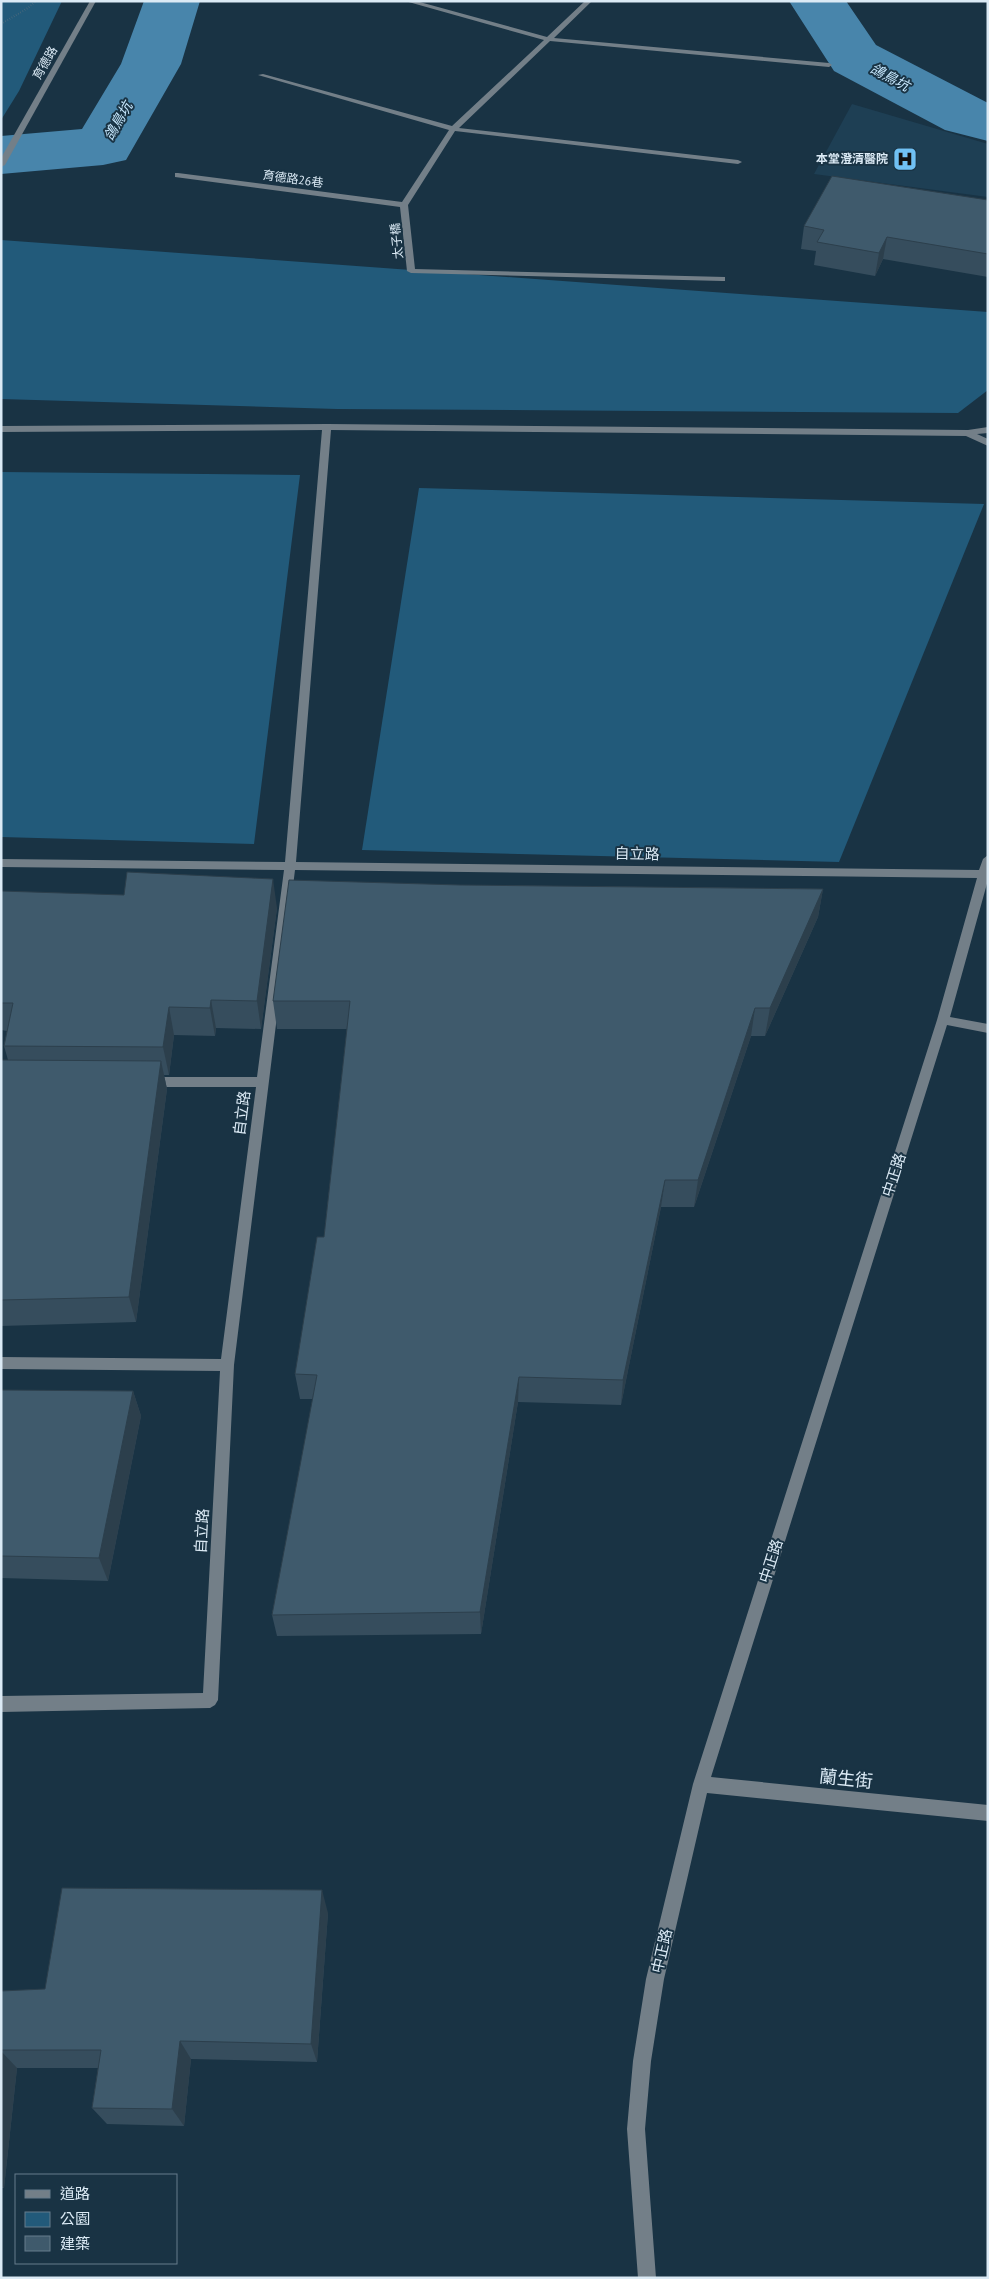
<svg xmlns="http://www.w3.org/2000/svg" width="989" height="2279" viewBox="0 0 989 2279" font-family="'PT Sans','Noto Sans TC',sans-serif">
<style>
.built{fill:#1e3f54}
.green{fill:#225a7a}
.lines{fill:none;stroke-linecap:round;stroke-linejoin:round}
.river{fill:#4885ab;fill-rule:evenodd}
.path{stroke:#586e7d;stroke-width:2;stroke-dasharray:0.5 2;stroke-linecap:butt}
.minor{fill:#737f88;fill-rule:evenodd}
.wall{fill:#364d5d}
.shaded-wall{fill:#2c3f4c}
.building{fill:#3f5a6c;stroke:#2c3f4c}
.labels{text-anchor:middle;stroke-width:4;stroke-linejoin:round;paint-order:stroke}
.far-street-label{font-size:12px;fill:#dbeaf5;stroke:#193344}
.far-poi-label{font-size:12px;font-weight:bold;fill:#dbeaf5;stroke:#193344;text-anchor:end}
.far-water-label{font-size:14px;font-style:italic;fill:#c7e8fe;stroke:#193344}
.street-label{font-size:15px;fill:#dbeaf5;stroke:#193344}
.near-street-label{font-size:18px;fill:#dbeaf5;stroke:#193344}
</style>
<rect width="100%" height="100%" fill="#193344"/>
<path class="built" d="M852 104 988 144V197L814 174Z"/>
<g class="green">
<path d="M1 1H62L19 91 1 120Z"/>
<path d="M1 240 988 312V390L958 413 337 409 1 399Z"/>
<path d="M1 472 300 475 254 844 1 837Z"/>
<path d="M419 488 984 504 839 862 362 850Z"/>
</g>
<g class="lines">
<g class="river">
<path d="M144 1H200L181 64 126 160 103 165 1 174V136L82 129 121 64Z"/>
<path d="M789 1H846L876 45 988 103V141L945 130 834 71Z"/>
</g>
<path class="path" d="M1 24 28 8 36 1"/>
<g class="minor">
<path d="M90 1H96L5 165 1 167V158Z"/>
<path d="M405 1H416L547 37 585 1H592L554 38 829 63 832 65 829 67 550 41 459 128 738 160 742 162 738 164 455 131 408 205 415 269 725 277V281H722L411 273 407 271 400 207 175 177V173H178L402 202 449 130 258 75 263 74 452 126 544 40Z"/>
<path d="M327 424 968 430 988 427V433L977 434 988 439V446L966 436 331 430 296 862 979 870 983 859 988 855V880L950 1017 988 1024V1033L947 1025 711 1777 988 1805V1821L707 1793 664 1979 651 2061 645 2129 656 2278H638L627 2129 633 2061 646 1979 693 1784 937 1020 977 878 295 870 234 1365 218 1700 215 1705 210 1708 1 1712V1696L203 1693 220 1371 1 1369V1357L221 1359 256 1087H150L144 1082 150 1077H257L284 870 1 867V859L285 862 322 430 1 432V426Z"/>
</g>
</g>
<g class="wall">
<path d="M988 200V277L883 259 875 276 814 265 816 251 801 249 804 226Z"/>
<path d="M460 885 823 889 818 917 765 1036H751L694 1207H661L621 1405 518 1402 481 1634 277 1636 272 1615 313 1399H300L295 1374 324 1237 347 1029H277L273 1001Z"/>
<path d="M1 891 277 908 261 1029 216 1028 215 1036 174 1035 169 1075H164L167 1089 136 1322 1 1326V1060H8L4 1046 7 1031 1 1030Z"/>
<path d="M1 1390 133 1391 141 1416 108 1581 1 1578Z"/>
<path d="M328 1913 317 2062 191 2059 184 2126 107 2124 92 2108 98 2068H17L4 2188H1V1991L45 1989Z"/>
</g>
<g class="shaded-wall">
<path d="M887 237 883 259 875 276 879 253Z"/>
<path d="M273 879 277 908 261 1029 257 1001Z"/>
<path d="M823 889 818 917 765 1036 770 1008Z"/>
<path d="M211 1000 216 1028 215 1036 210 1008Z"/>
<path d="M169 1007 174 1035 169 1075 163 1047Z"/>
<path d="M755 1008 751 1036 694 1207 698 1180Z"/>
<path d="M161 1061 167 1089 136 1322 129 1297Z"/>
<path d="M665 1180 661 1207 621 1405 623 1380Z"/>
<path d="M519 1377 518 1402 481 1634 480 1612Z"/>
<path d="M133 1391 141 1416 108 1581 99 1558Z"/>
<path d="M322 1890 328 1913 317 2062 311 2044Z"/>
<path d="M180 2041 191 2059 184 2126 172 2109Z"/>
<path d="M1 2051 17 2068 4 2188 1 2186Z"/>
</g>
<g class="building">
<path d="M832 176 988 200V254L887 237 879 253 817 242 824 230 804 226Z"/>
<path d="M127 872 273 879 257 1001 211 1000 210 1008 169 1007 163 1047 4 1046 13 1003H1V891L124 895Z"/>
<path d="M289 880 460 885 823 889 770 1008H755L698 1180H665L623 1380 519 1377 480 1612 272 1615 317 1375 295 1374 317 1237H324L350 1001H273Z"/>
<path d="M1 1060 161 1061 129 1297 1 1300Z"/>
<path d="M1 1390 133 1391 99 1558 1 1556Z"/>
<path d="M62 1888 322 1890 311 2044 180 2041 172 2109 92 2108 101 2050H1V1991L45 1989Z"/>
</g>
<defs>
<g id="hospital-square" transform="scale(1.25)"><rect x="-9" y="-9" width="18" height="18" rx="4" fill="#70c1f4" stroke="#193344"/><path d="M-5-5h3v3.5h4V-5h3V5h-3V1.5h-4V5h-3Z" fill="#111"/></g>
</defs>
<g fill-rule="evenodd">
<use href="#hospital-square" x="905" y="159"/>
</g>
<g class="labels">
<g class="far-street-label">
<text transform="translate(45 63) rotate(-60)" y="4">育德路</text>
<text transform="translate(293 179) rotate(8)" y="4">育德路26巷</text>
<text transform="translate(397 241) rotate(-96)" y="4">太子橋</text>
</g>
<g class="far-poi-label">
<text x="888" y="163">本堂澄清醫院</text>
</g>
<g class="far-water-label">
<text transform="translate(890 77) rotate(28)" y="5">鴿鳥坑</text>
<text transform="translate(118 121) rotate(-60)" y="5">鴿鳥坑</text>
</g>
<g class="street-label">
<text transform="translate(637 854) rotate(1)" y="5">自立路</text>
<text transform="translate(242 1113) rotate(-83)" y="5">自立路</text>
<text transform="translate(894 1175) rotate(-72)" y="5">中正路</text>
<text transform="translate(202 1531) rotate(-87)" y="5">自立路</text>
<text transform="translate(771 1561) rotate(-72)" y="5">中正路</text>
<text transform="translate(662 1951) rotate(-77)" y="5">中正路</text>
</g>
<g class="near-street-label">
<text transform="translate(846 1779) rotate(6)" y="6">蘭生街</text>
</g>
</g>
<rect width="989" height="2279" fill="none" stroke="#dbeaf5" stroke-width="5"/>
<rect x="15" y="2174" width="162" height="90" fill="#193344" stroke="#677c8b"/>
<rect x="25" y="2190" width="25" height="8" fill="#737f88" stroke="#677c8b"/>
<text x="60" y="2199" font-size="15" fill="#dbeaf5">道路</text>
<rect x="25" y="2212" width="25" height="15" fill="#225a7a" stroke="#677c8b"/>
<text x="60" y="2224" font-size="15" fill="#dbeaf5">公園</text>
<rect x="25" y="2236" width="25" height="15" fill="#3f5a6c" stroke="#677c8b"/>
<text x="60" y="2249" font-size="15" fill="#dbeaf5">建築</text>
</svg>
